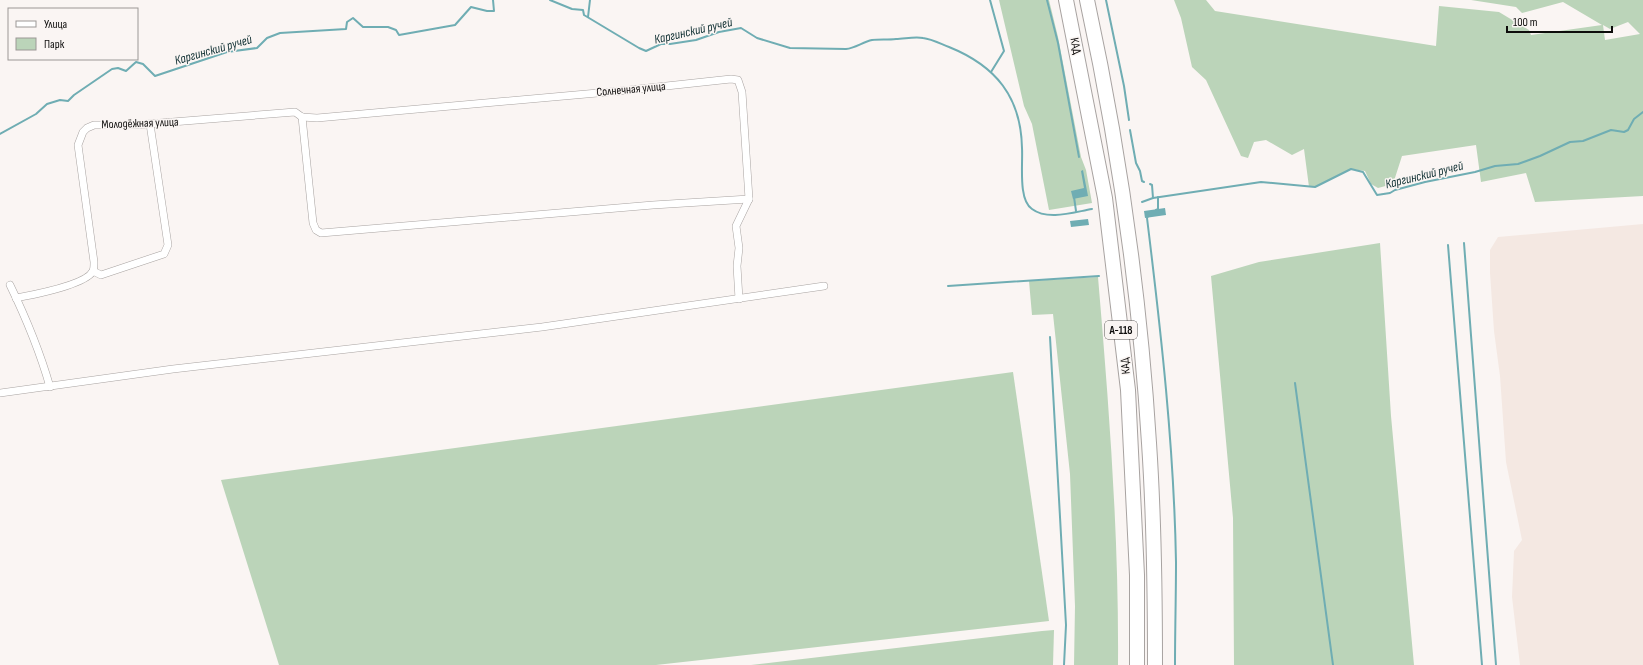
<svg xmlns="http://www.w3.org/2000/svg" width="1643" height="665" viewBox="0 0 1643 665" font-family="'Sofia Sans Condensed',sans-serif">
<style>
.built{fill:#f4e8e2}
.green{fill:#bbd4b9;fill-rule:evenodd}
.water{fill:#6fadb3}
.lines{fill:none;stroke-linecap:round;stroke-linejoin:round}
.stream{stroke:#6fadb3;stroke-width:2}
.minor-casing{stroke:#a8a3a1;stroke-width:8}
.motorway-casing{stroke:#a8a3a1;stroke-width:16}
.minor{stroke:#fff;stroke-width:7}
.motorway{stroke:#fff;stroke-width:14}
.labels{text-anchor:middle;stroke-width:3;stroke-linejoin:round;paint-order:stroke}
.shield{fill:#faf5f3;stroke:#545251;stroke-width:1}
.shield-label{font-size:11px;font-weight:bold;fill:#0d0c0b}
.street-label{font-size:12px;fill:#0d0c0b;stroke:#faf5f3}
.water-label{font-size:13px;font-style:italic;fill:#0f2f32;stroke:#faf5f3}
</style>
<rect width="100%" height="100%" fill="#faf5f3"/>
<path class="built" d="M1643 224V665H1520L1512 597 1514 551 1522 540 1506 462 1500 376 1494 331 1490 273V250L1498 237Z"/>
<g class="green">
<path d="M999 0H1049L1058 37 1081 157 1086 170 1092 203 1049 210 1032 124 1024 106Z"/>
<path d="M1174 0H1206L1215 11 1436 46 1439 6 1499 12 1529 30 1531 35 1602 25 1563 2 1522 13 1516 7 1471 0H1643V196L1535 202 1526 173 1481 182 1476 145 1402 156 1393 184 1378 188 1371 184 1365 171 1351 169 1315 187H1309L1304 149 1292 155 1266 140 1254 142 1248 158 1241 156 1206 80 1192 67 1181 18ZM1628 22 1640 34 1605 40 1603 25 1610 29Z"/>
<path d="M1380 243 1391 416 1414 665H1234L1233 518 1211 276 1259 262Z"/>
<path d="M1098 277C1109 406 1119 536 1118 665H1074L1075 606 1070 474 1053 314 1032 315 1029 281Z"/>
<path d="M1013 372 1049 621 656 665H279L221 480Z"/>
<path d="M1054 630 1053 665H751L1042 631Z"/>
</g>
<g class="water">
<path d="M1083 170 1088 196 1073 199 1071 191 1084 188 1081 171Z"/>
<path d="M1165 208 1166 215 1145 218 1144 211Z"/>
<path d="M1088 219 1089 225 1071 227 1070 221Z"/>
</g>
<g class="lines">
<g class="stream">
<path d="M550 0 572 9 583 10 584 15 639 48 646 51 661 44H670L696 40 719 32 741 28 757 38 790 48 846 49C855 48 863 42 872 40 879 39 888 40 896 39 904 39 915 36 923 38 932 39 941 44 949 47 996 66 1021 97 1022 148 1023 164 1018 200 1032 209 1048 221 1074 212 1092 209"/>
<path d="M990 0 1004 51 991 72"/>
<path d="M1047 0 1058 43 1079 157"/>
<path d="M1106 0 1124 86 1129 120"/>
<path d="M588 17 590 0"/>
<path d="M1130 130 1136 163 1140 171 1142 181 1144 182"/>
<path d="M0 134 36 114 47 104 60 100 68 101 74 95 112 69 118 68 126 71 136 62 143 64 155 76 227 52 257 48 267 38 280 33 346 29 347 22 353 18 363 27H388L396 30 399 35 455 25 471 7 487 11H494L493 0"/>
<path d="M1150 184 1152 185 1153 198"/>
<path d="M1074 197 1076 211"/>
<path d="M1142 202 1153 198 1261 182 1315 187 1351 169 1363 172 1377 195 1390 193 1395 190 1425 182 1475 172 1495 166 1518 164 1540 156 1570 142 1583 141 1611 130 1624 132 1628 130 1634 119 1643 112"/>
<path d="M1156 210 1158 209V197"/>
<path d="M1148 216 1147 218C1161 332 1174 447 1176 562 1176 596 1175 631 1175 665"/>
<path d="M1464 243 1496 665"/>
<path d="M1448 245 1482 665"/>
<path d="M948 286 1099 276"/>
<path d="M1050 337 1066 625 1064 665"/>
<path d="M1295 383 1333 665"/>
</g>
<g class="minor-casing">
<g id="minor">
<path d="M302 117 317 118 620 91 731 79 738 80 742 92 749 199 736 226 739 248 737 266 739 299"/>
<path d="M302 117 313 223 316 230 321 233 653 205 749 199"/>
<path d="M93 271 101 275 164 254 168 245 150 124"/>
<path d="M10 285C26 318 40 352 50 387"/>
<path d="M16 298C32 295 86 285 93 271 94 269 94 264 94 262L78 145 83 132 87 128 94 125H135L295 112 302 117"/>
<path d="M0 393 173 369 542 327 824 286"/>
</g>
</g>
<g class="motorway-casing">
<g id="motorway">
<path d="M1066 0 1105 198 1128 390 1137 575V665"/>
<path d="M1087 0C1118 143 1140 297 1149 443 1154 517 1155 591 1155 665"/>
</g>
</g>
<use href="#minor" class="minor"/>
<use href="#motorway" class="motorway"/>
</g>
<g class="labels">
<rect class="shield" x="1105" y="321" width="32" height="18" rx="3"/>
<g class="shield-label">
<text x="1121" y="334">А-118</text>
</g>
<g class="street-label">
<text transform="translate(1076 46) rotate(79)" y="4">КАД</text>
<text transform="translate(631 89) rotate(-5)" y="4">Солнечная улица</text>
<text transform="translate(140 123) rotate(-2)" y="4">Молодёжная улица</text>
<text transform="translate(1125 366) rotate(-96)" y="4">КАД</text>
</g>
<g class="water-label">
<text transform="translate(693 30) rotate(-13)" y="5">Каргинский ручей</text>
<text transform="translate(213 49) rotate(-16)" y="5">Каргинский ручей</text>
<text transform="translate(1424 174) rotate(-14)" y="5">Каргинский ручей</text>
</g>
</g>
<rect x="8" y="8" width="130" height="52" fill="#faf5f3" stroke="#9b9896"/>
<rect x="16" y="21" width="20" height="6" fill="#ffffff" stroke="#9b9896"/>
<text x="44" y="28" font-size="12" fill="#0d0c0b">Улица</text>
<rect x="16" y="38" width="20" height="12" fill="#bbd4b9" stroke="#9b9896"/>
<text x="44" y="48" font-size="12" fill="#0d0c0b">Парк</text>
<path d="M1507 26v6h105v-6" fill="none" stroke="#0d0c0b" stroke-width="2"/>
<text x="1513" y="26" font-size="12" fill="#0d0c0b" stroke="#faf5f3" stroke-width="3" paint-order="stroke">100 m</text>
</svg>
